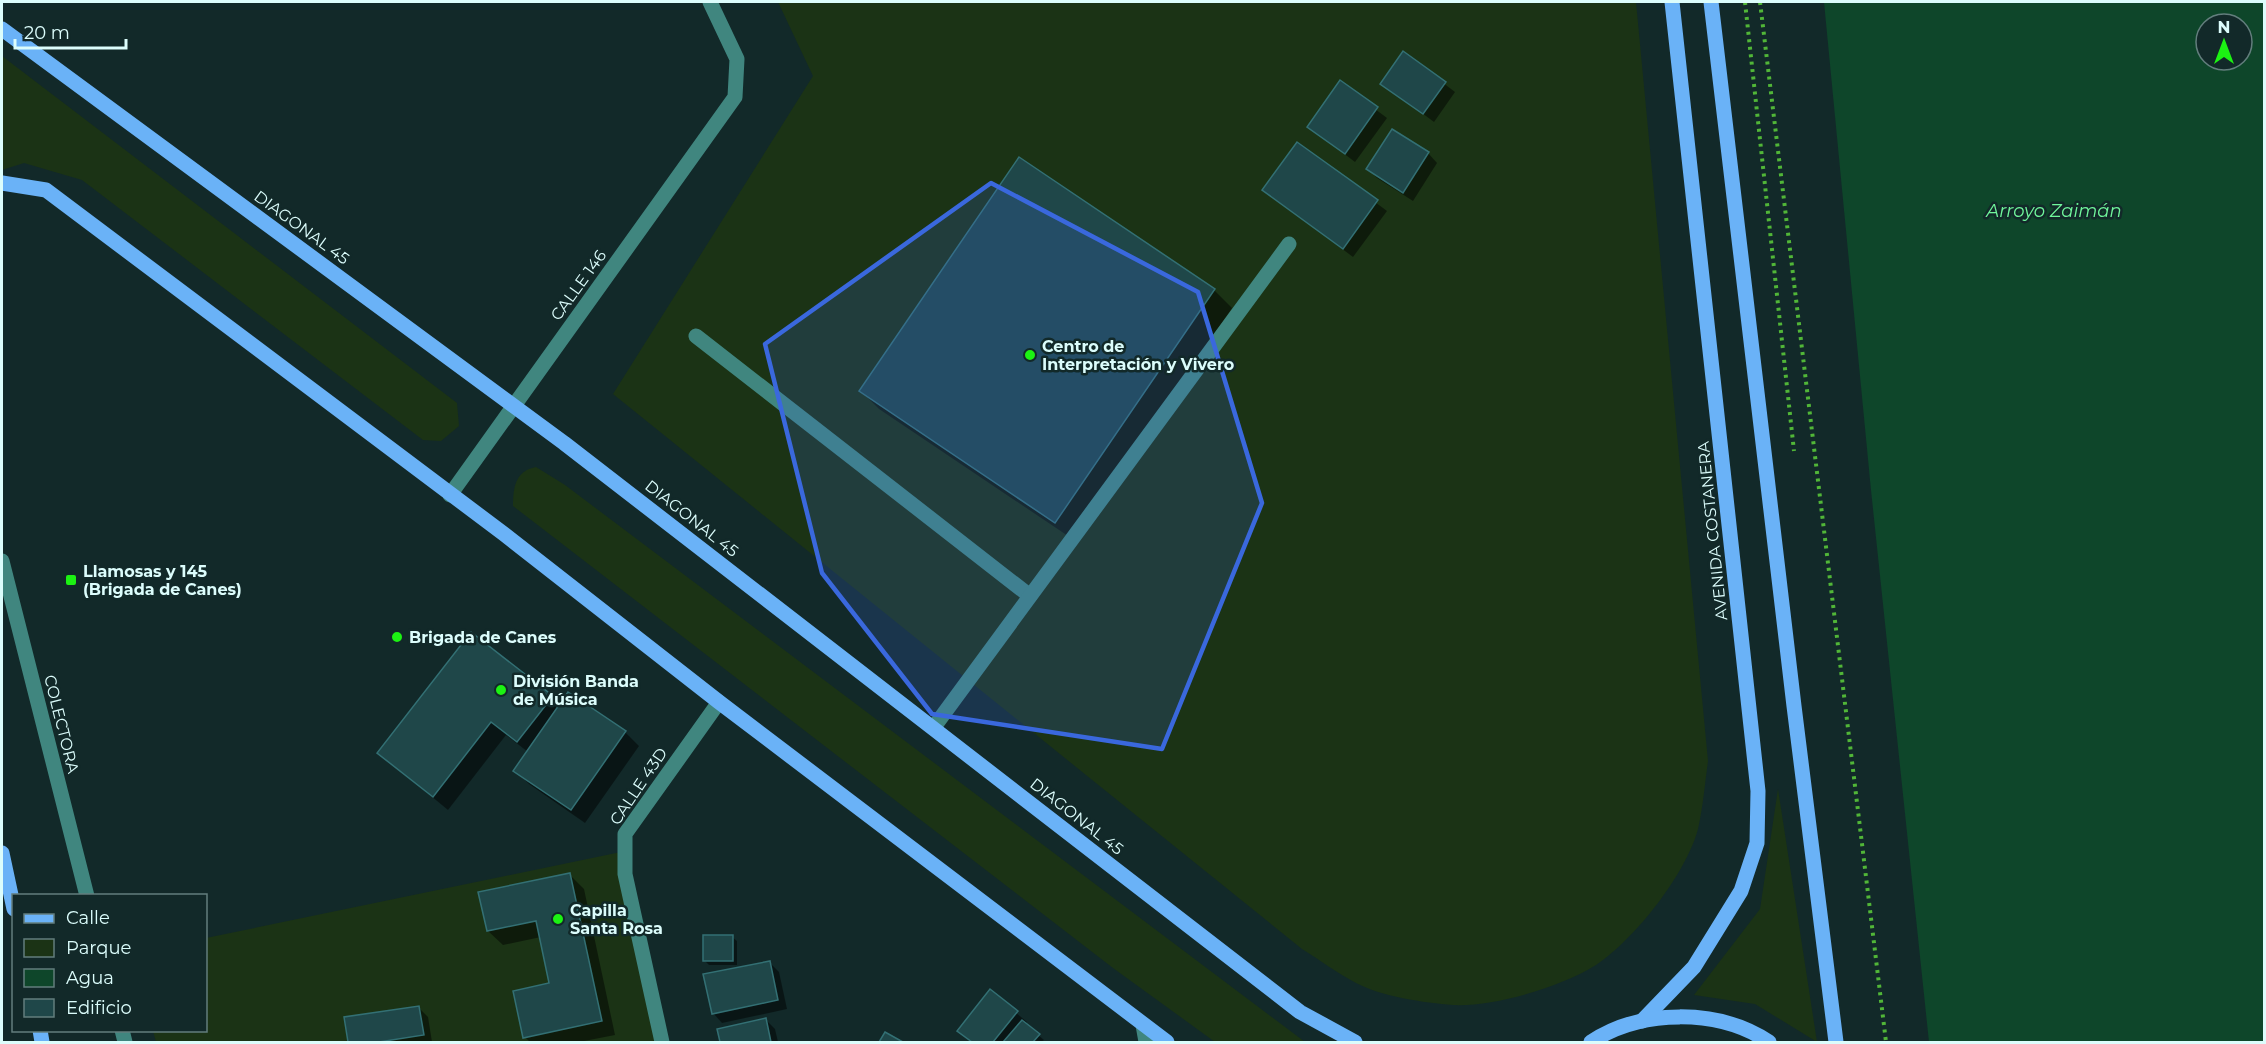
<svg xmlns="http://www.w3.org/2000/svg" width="2266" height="1044" viewBox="0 0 2266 1044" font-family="Montserrat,sans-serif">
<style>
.green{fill:#1b3315}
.water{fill:#0e462a;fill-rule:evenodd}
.shadow{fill:#0007}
.building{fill:#1f4749;stroke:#337074;stroke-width:1.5}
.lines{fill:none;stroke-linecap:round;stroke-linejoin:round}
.path{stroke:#51b638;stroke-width:4;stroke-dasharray:3 4.5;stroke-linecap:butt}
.minor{stroke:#40867f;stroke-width:15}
.major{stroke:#6ab2f7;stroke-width:15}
.marked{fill:#3a68dd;fill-opacity:0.2;stroke:#3a68dd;stroke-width:4.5;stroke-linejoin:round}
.poi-dot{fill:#1cf213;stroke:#122929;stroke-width:2}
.labels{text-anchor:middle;stroke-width:5;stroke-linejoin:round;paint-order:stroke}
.street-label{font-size:16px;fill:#dcfdfc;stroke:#122929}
.poi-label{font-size:16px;font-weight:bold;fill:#dcfdfc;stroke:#122929;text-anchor:start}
.water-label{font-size:18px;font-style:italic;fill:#70f79c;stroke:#122929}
</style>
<rect width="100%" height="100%" fill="#122929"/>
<g class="green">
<path d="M778 2H1636L1708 761C1705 783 1703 807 1698 829 1686 874 1635 939 1596 965 1561 987 1494 1007 1453 1005 1425 1003 1380 996 1356 983 1337 973 1320 960 1302 949L613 394 813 76Z"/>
<path d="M2 56 457 403 459 426 441 441 423 440 82 180 24 163 2 170Z"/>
<path d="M536 467 565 485 1305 1042H1215L1113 968 513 506C513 488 515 471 536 467Z"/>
<path d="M1778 789 1817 1042 1755 1004 1694 995 1760 909Z"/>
<path d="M621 852 664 1042H156L153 1031 206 1030V938Z"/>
</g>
<path class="water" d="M1824 2H2264V1042H1929L1871 490ZM2206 24H2242V60H2206Z"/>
<g class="shadow">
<path d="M1404 53 1455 92 1434 122 1382 83Z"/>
<path d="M1340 83 1387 118 1355 162 1309 127Z"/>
<path d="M1297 144 1387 211 1353 257 1264 190Z"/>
<path d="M1428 153 1437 163 1413 201 1377 178 1368 169Z"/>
<path d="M1214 290 1232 308 1074 540 879 409 861 391Z"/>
<path d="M472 634 561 705 625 732 639 746 585 823 529 784 515 770 528 752 506 735 448 810 379 753Z"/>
<path d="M570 875 584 889 615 1035 579 1042H530L525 1037 551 985 541 937 503 945 488 931 480 893Z"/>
<path d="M732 937 737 941V965H709L704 960Z"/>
<path d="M769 962 779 972 787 1009 722 1023 713 1013Z"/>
<path d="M990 991 1027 1022 1025 1024 1044 1040 1041 1042H972L959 1030Z"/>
<path d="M418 1007 428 1017 432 1042H350L346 1018Z"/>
<path d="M765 1019 775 1029 778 1042H722L719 1030Z"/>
</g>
<g class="building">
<path d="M1403 51 1446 82 1423 114 1380 84Z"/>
<path d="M1340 80 1378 107 1345 154 1307 127Z"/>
<path d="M1392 129 1429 152 1403 193 1366 169Z"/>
<path d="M1297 142 1378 200 1343 249 1262 190Z"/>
<path d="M1019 157 1215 289 1055 523 859 391Z"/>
<path d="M471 632 553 696 517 742 491 722 433 797 377 753Z"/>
<path d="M568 692 626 731 571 810 513 771Z"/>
<path d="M570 873 602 1021 523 1038 513 991 549 983 536 921 487 931 478 892Z"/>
<rect x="703" y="935" width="30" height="26"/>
<path d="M770 961 778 1000 712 1014 703 974Z"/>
<path d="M990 989 1018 1011 993 1042H972L957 1031Z"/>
<path d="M419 1006 424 1035 379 1042H348L344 1017Z"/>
<path d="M766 1018 771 1042H720L717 1029Z"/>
<path d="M1022 1020 1040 1034 1033 1042H1003Z"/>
<path d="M885 1032 903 1042H879Z"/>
</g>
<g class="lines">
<g class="path">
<path d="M1745 2 1794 451"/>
<path d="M1760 2 1886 1042"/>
</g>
<g class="minor">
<path d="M696 336 1030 596"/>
<path d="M450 495 735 97 737 59 710 2"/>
<path d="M2 561 87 896"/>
<path d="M934 727 1289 244"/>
<path d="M1143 1025 1146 1042"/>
<path d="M122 1030 125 1042"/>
<path d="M662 1042 625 874V834L719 702"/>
</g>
<g class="major">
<path d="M1711 2 1794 706 1836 1042"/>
<path d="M2 29 564 443 1300 1012 1355 1042"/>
<path d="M2 183 46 190 504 534 719 702 1167 1042"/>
<path d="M2 853 14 909"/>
<path d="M1642 1021 1694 967 1741 891 1757 843 1758 791 1672 2"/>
<path d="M40 1030 42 1042"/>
<path d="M1591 1042C1641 1009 1718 1008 1769 1042"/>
</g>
</g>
<path class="marked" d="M991 183 1198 292 1262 503 1162 749 932 714 822 573 765 344Z"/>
<g class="poi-dot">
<circle cx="1030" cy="355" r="6"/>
<rect x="65" y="574" width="12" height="12" rx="3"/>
<circle cx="397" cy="637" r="6"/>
<circle cx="501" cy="690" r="6"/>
<circle cx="558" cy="919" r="6"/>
</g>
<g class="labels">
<g class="street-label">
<text transform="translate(302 227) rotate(36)" y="6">DIAGONAL 45</text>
<text transform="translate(578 285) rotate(-54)" y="6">CALLE 146</text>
<text transform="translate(692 518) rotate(38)" y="6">DIAGONAL 45</text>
<text transform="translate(1712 531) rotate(-96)" y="6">AVENIDA COSTANERA</text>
<text transform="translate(62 724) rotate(76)" y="6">COLECTORA</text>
<text transform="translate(638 786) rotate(-56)" y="6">CALLE 43D</text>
<text transform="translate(1077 816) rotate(38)" y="6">DIAGONAL 45</text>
</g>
<g class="poi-label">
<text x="1042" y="352">Centro de<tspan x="1042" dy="18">Interpretación y Vivero</tspan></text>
<text x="83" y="577">Llamosas y 145<tspan x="83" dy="18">(Brigada de Canes)</tspan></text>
<text x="409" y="643">Brigada de Canes</text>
<text x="513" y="687">División Banda<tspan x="513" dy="18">de Música</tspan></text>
<text x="570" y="916">Capilla<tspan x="570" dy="18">Santa Rosa</tspan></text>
</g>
<g class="water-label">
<text x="2054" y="217">Arroyo Zaimán</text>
</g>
</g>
<rect width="2266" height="1044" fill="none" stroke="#dcfdfc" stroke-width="6"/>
<rect x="12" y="894" width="195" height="138" fill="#122929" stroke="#637e7d" stroke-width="1.5"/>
<rect x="24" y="914" width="30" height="9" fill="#6ab2f7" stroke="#637e7d" stroke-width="1.5"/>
<text x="66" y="924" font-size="18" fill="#dcfdfc">Calle</text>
<rect x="24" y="939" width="30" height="18" fill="#1b3315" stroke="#637e7d" stroke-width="1.5"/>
<text x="66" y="954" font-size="18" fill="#dcfdfc">Parque</text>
<rect x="24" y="969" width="30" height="18" fill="#0e462a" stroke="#637e7d" stroke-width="1.5"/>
<text x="66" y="984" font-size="18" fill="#dcfdfc">Agua</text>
<rect x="24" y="999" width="30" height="18" fill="#1f4749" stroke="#637e7d" stroke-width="1.5"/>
<text x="66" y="1014" font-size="18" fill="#dcfdfc">Edificio</text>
<g transform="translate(2224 42)"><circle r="28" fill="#122929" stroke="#637e7d" stroke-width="1.5"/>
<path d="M0-4.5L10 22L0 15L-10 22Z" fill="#1cf213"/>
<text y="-9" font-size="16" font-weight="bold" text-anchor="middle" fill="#dcfdfc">N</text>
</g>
<path d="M15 39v9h111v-9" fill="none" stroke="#dcfdfc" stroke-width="3"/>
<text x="24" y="39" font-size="18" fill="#dcfdfc" stroke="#122929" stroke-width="4.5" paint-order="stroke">20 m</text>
</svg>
